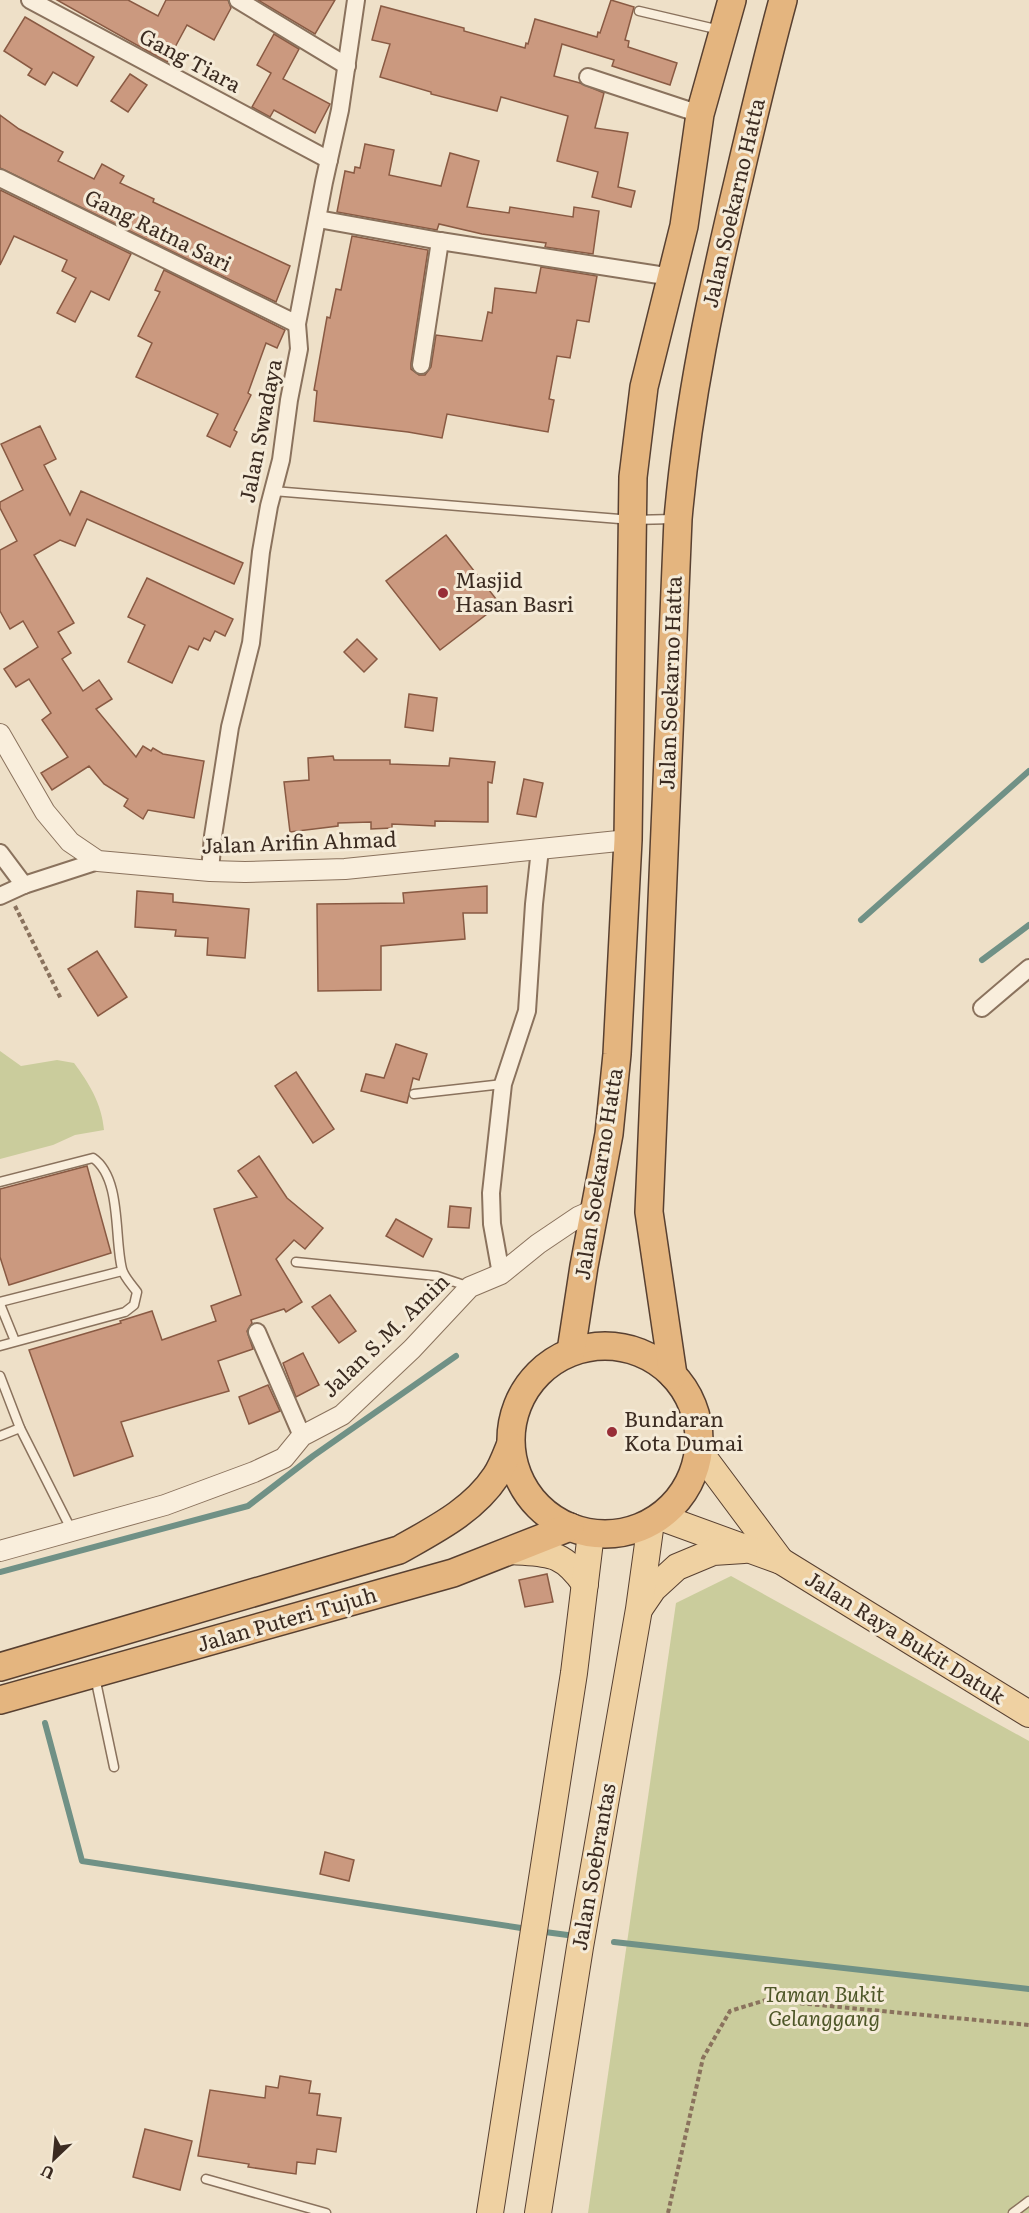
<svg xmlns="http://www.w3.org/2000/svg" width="1029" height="2213" viewBox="0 0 1029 2213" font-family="Literata,serif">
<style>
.green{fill:#cacc9c}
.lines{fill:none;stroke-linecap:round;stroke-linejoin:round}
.stream{stroke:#709186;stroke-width:6}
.building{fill:#cb997f;stroke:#895a43;stroke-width:1.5}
.service-casing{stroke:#8a725d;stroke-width:11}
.minor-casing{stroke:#8a725d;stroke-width:20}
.tertiary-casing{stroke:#8a725d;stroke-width:22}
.primary-casing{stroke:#584031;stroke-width:28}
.trunk-casing{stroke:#584031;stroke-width:30}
.path{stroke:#8a725d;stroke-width:4;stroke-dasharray:4.5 3;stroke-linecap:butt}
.service{stroke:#f9eedc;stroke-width:8}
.minor{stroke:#f9eedc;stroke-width:16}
.tertiary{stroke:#f9eedc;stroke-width:20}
.primary{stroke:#efd1a2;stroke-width:26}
.trunk{stroke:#e4b57f;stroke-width:27}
.poi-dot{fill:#982e37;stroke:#f5ebd8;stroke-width:2}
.labels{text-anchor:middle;stroke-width:6;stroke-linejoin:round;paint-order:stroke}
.street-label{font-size:21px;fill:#3b2b21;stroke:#f5ebd8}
.poi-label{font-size:21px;fill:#3b2b21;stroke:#f5ebd8;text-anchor:start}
.park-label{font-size:21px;font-style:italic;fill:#4e5728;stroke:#f5ebd8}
</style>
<rect width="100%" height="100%" fill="#eee0c8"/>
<g class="green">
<path d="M0 1051 21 1066 57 1060 74 1063C89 1083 102 1104 104 1130L75 1135 53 1145 0 1159Z"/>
<path d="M731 1576 1029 1741V2213H588L676 1603Z"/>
</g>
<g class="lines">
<g class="stream">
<path d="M861 920 1029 771"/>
<path d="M982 960 1029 925"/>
<path d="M0 1572 248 1506 313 1456 456 1356"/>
<path d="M45 1723 82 1861 521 1928"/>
<path d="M545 1932 575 1936"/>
<path d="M614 1942 1029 1989"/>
</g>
</g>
<g class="building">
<path d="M57 0H128L158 16 166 0H228L231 8 214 40 187 25 167 62Z"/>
<path d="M258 0H335L315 34Z"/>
<path d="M611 0 634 7 625 40 629 41 628 47 677 63 670 85 612 66 614 60 562 44 554 76 580 83 604 93 595 128 628 133 618 187 635 191 631 207 592 197 598 172 557 161 568 116 501 97 497 111 431 94V92L380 77 390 44 372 40 381 6 464 28V31L525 48 526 43 528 44 535 19 597 37 598 32 600 33Z"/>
<path d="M25 17 94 57 77 86 53 72 45 85 28 75 32 69 4 51Z"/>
<path d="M274 34 299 49 283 79 330 104 315 133 274 110 270 117 252 107 271 73 257 65Z"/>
<path d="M130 74 147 85 128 112 111 101Z"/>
<path d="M0 115 19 129 63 152 58 161 94 179 102 164 124 176 120 183 154 199 153 202 290 266 276 302 0 168Z"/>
<path d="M365 144 394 150 389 175 441 186 450 153 479 161 467 207 509 213 510 207 573 217 574 207 599 211 593 254 545 247 546 243 482 234 439 224 437 230 337 212 345 171 354 173 355 167 360 168Z"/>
<path d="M0 190 131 254 109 300 91 291 75 322 57 313 76 278 62 271 67 260 14 236 0 265Z"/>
<path d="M352 236 428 250 411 363V369L419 375H425L431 367 436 335 482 341 488 312 492 313 495 288 536 293 541 267 597 276 589 322 577 320 570 358 557 356 549 399 554 400 548 432 447 414 442 438 408 432 314 421 317 391 314 390 327 317 330 318 336 289 341 290Z"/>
<path d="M164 270 285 330 277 348 266 343 248 393 251 395 234 430 237 432 230 447 207 436 218 414 136 377 152 343 138 336 160 292 155 290Z"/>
<path d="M40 426 56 459 44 465 70 515 81 491 243 563 234 584 87 519 75 546 60 540 34 555 74 623 58 632 71 653 62 659 83 691 99 680 112 699 96 709 136 757 143 746 151 751 153 748 163 754 204 761 194 818 148 810 143 819 124 806 128 799 104 784 89 766 52 790 41 773 68 757 42 720 51 713 29 679 16 687 4 669 38 647 23 621 10 629 0 611V550L17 541 0 508V502L23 490 1 444Z"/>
<path d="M446 535 500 604 440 650 386 581Z"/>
<path d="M147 578 233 619 225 636 215 631 210 641 204 638 198 650 189 646 172 683 128 662 145 625 128 617Z"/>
<path d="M357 639 377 659 364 672 344 652Z"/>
<path d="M409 694 437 698 433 731 405 727Z"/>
<path d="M333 756 334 760H390V764L449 766 450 758 495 762 492 783 488 782V822L435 821V826L392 824V828L371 829V822L338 823V826L290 832 284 782 309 780 308 758Z"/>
<path d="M524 779 543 783 536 817 517 814Z"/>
<path d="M487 886V913H463L465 939 381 946V990L318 991 317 904 404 903 403 893Z"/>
<path d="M137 891 173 894V902L249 909 245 958 207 955 208 938 175 936 176 930 135 927Z"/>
<path d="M97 951 127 997 98 1016 68 969Z"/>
<path d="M396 1044 427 1054 419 1080 413 1078 407 1103 361 1091 366 1074 384 1078Z"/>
<path d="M296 1072 334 1129 313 1143 275 1086Z"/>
<path d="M259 1156 287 1198 323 1228 305 1249 294 1240 276 1259 302 1302 286 1312 284 1309 251 1320 252 1323 247 1331 253 1349 218 1361 229 1391 121 1422 133 1456 74 1476 29 1350 121 1323 120 1321 152 1311 162 1340 216 1321 211 1306 241 1295 214 1209 257 1197 238 1171Z"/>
<path d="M87 1166 111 1253 9 1285 0 1257V1189Z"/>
<path d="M450 1206 471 1208 469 1228 448 1227Z"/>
<path d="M396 1219 432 1239 423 1257 386 1236Z"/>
<path d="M330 1295 356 1331 339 1343 312 1307Z"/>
<path d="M303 1353 319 1385 296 1397 283 1363Z"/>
<path d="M268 1385 280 1411 249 1424 239 1397Z"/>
<path d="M547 1574 553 1602 525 1607 519 1580Z"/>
<path d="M325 1852 354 1860 349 1881 320 1874Z"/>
<path d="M280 2076 311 2081 309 2093 320 2094 317 2115 341 2118 336 2152 317 2149 315 2164 297 2162 296 2174 248 2167 249 2164 198 2156 210 2090 265 2098 266 2086 278 2088Z"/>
<path d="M145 2129 192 2141 180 2190 133 2177Z"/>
</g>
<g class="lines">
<g class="service-casing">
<g id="service">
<path d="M639 11 720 30"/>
<path d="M273 491 632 520 674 519"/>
<path d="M414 1094 503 1084"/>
<path d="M0 1182 93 1158C122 1178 114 1238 122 1269 124 1277 132 1285 137 1292L134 1305 125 1312 0 1346"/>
<path d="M296 1262 437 1276 470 1287"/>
<path d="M0 1302 122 1271"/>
<path d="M0 1304 15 1341"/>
<path d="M0 1376 20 1428 72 1531"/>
<path d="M0 1436 20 1428"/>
<path d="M95 1677 114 1767"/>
<path d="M206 2179 326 2213"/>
<path d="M1013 2213 1029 2201"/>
</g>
</g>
<g class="minor-casing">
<g id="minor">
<path d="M30 0 329 160"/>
<path d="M238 0 347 66"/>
<path d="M588 77 700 114"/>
<path d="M0 178 297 324"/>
<path d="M318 219 440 241 672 277"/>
<path d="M421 365 440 241"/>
<path d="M0 853 24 885"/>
<path d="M210 871 213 836 230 727 251 643 261 552 269 506 281 460 289 400 299 349 297 324 324 182 340 110 356 0"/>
<path d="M0 896 24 885 98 861"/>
<path d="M982 1008 1029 968"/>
<path d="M501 1274 492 1224 491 1193 503 1084 527 1011 534 904 540 849"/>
<path d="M257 1332 302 1436"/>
</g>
</g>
<g class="tertiary-casing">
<g id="tertiary">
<path d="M0 734 45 812 70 842 98 861 210 871 245 872 345 869 628 840"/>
<path d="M0 1551 165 1505 254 1472 284 1458 302 1436 342 1415 412 1349 470 1287 501 1274 538 1244 578 1217 596 1209"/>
</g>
</g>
<g class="primary-casing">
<g id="primary">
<path d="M699 1451 781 1561"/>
<path d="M660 1517 781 1561 1029 1714"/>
<path d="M512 1551C549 1554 562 1551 585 1584"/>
<path d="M640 1608 653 1589 677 1567 713 1552 744 1550"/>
<path d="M490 2213 574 1673 591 1533"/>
<path d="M538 2213 580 1947 639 1609 651 1522"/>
</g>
</g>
<g class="trunk-casing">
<g id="trunk">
<circle cx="605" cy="1440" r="94"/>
<path d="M571 1351 584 1266 609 1134 617 1054 628 840 633 477 644 387 684 226 700 114 732 0"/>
<path d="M673 1375 649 1212 678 519C688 403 712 291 739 178 753 118 767 59 783 0"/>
<path d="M0 1667 399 1550C434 1530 473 1511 496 1476 502 1467 506 1456 510 1446"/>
<path d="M0 1700 453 1573 570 1527"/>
</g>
</g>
<g class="path">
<path d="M15 906 61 999"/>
<path d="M668 2213 703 2058 730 2011 766 2000 1029 2025"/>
</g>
<use href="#service" class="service"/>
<use href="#minor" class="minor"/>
<use href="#tertiary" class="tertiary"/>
<use href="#primary" class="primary"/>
<use href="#trunk" class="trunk"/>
</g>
<g class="poi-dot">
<circle cx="443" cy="593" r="6"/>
<circle cx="612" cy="1432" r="6"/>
</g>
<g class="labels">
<g class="street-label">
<text transform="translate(190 61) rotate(28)" y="7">Gang Tiara</text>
<text transform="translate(734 203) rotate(-77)" y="7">Jalan Soekarno Hatta</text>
<text transform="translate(158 231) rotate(26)" y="7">Gang Ratna Sari</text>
<text transform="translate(261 431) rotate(-79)" y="7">Jalan Swadaya</text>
<text transform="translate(671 683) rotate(-88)" y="7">Jalan Soekarno Hatta</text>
<text transform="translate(299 843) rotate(-2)" y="7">Jalan Arifin Ahmad</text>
<text transform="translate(599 1174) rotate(-81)" y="7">Jalan Soekarno Hatta</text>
<text transform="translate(386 1336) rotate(-44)" y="7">Jalan S.M. Amin</text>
<text transform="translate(287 1620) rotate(-16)" y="7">Jalan Puteri Tujuh</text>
<text transform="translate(905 1638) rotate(32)" y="7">Jalan Raya Bukit Datuk</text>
<text transform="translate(594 1867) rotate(-80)" y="7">Jalan Soebrantas</text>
</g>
<g class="poi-label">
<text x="455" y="588">Masjid<tspan x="455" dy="24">Hasan Basri</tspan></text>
<text x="624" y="1427">Bundaran<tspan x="624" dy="24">Kota Dumai</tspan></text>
</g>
<g class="park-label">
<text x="824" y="2002">Taman Bukit<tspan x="824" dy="24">Gelanggang</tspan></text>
</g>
</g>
<g transform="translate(54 2159) rotate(206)" stroke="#f5ebd8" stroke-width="4.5" paint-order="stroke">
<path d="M0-4.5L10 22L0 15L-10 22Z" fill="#3b2b21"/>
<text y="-9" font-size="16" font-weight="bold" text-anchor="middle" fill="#3b2b21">U</text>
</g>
</svg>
